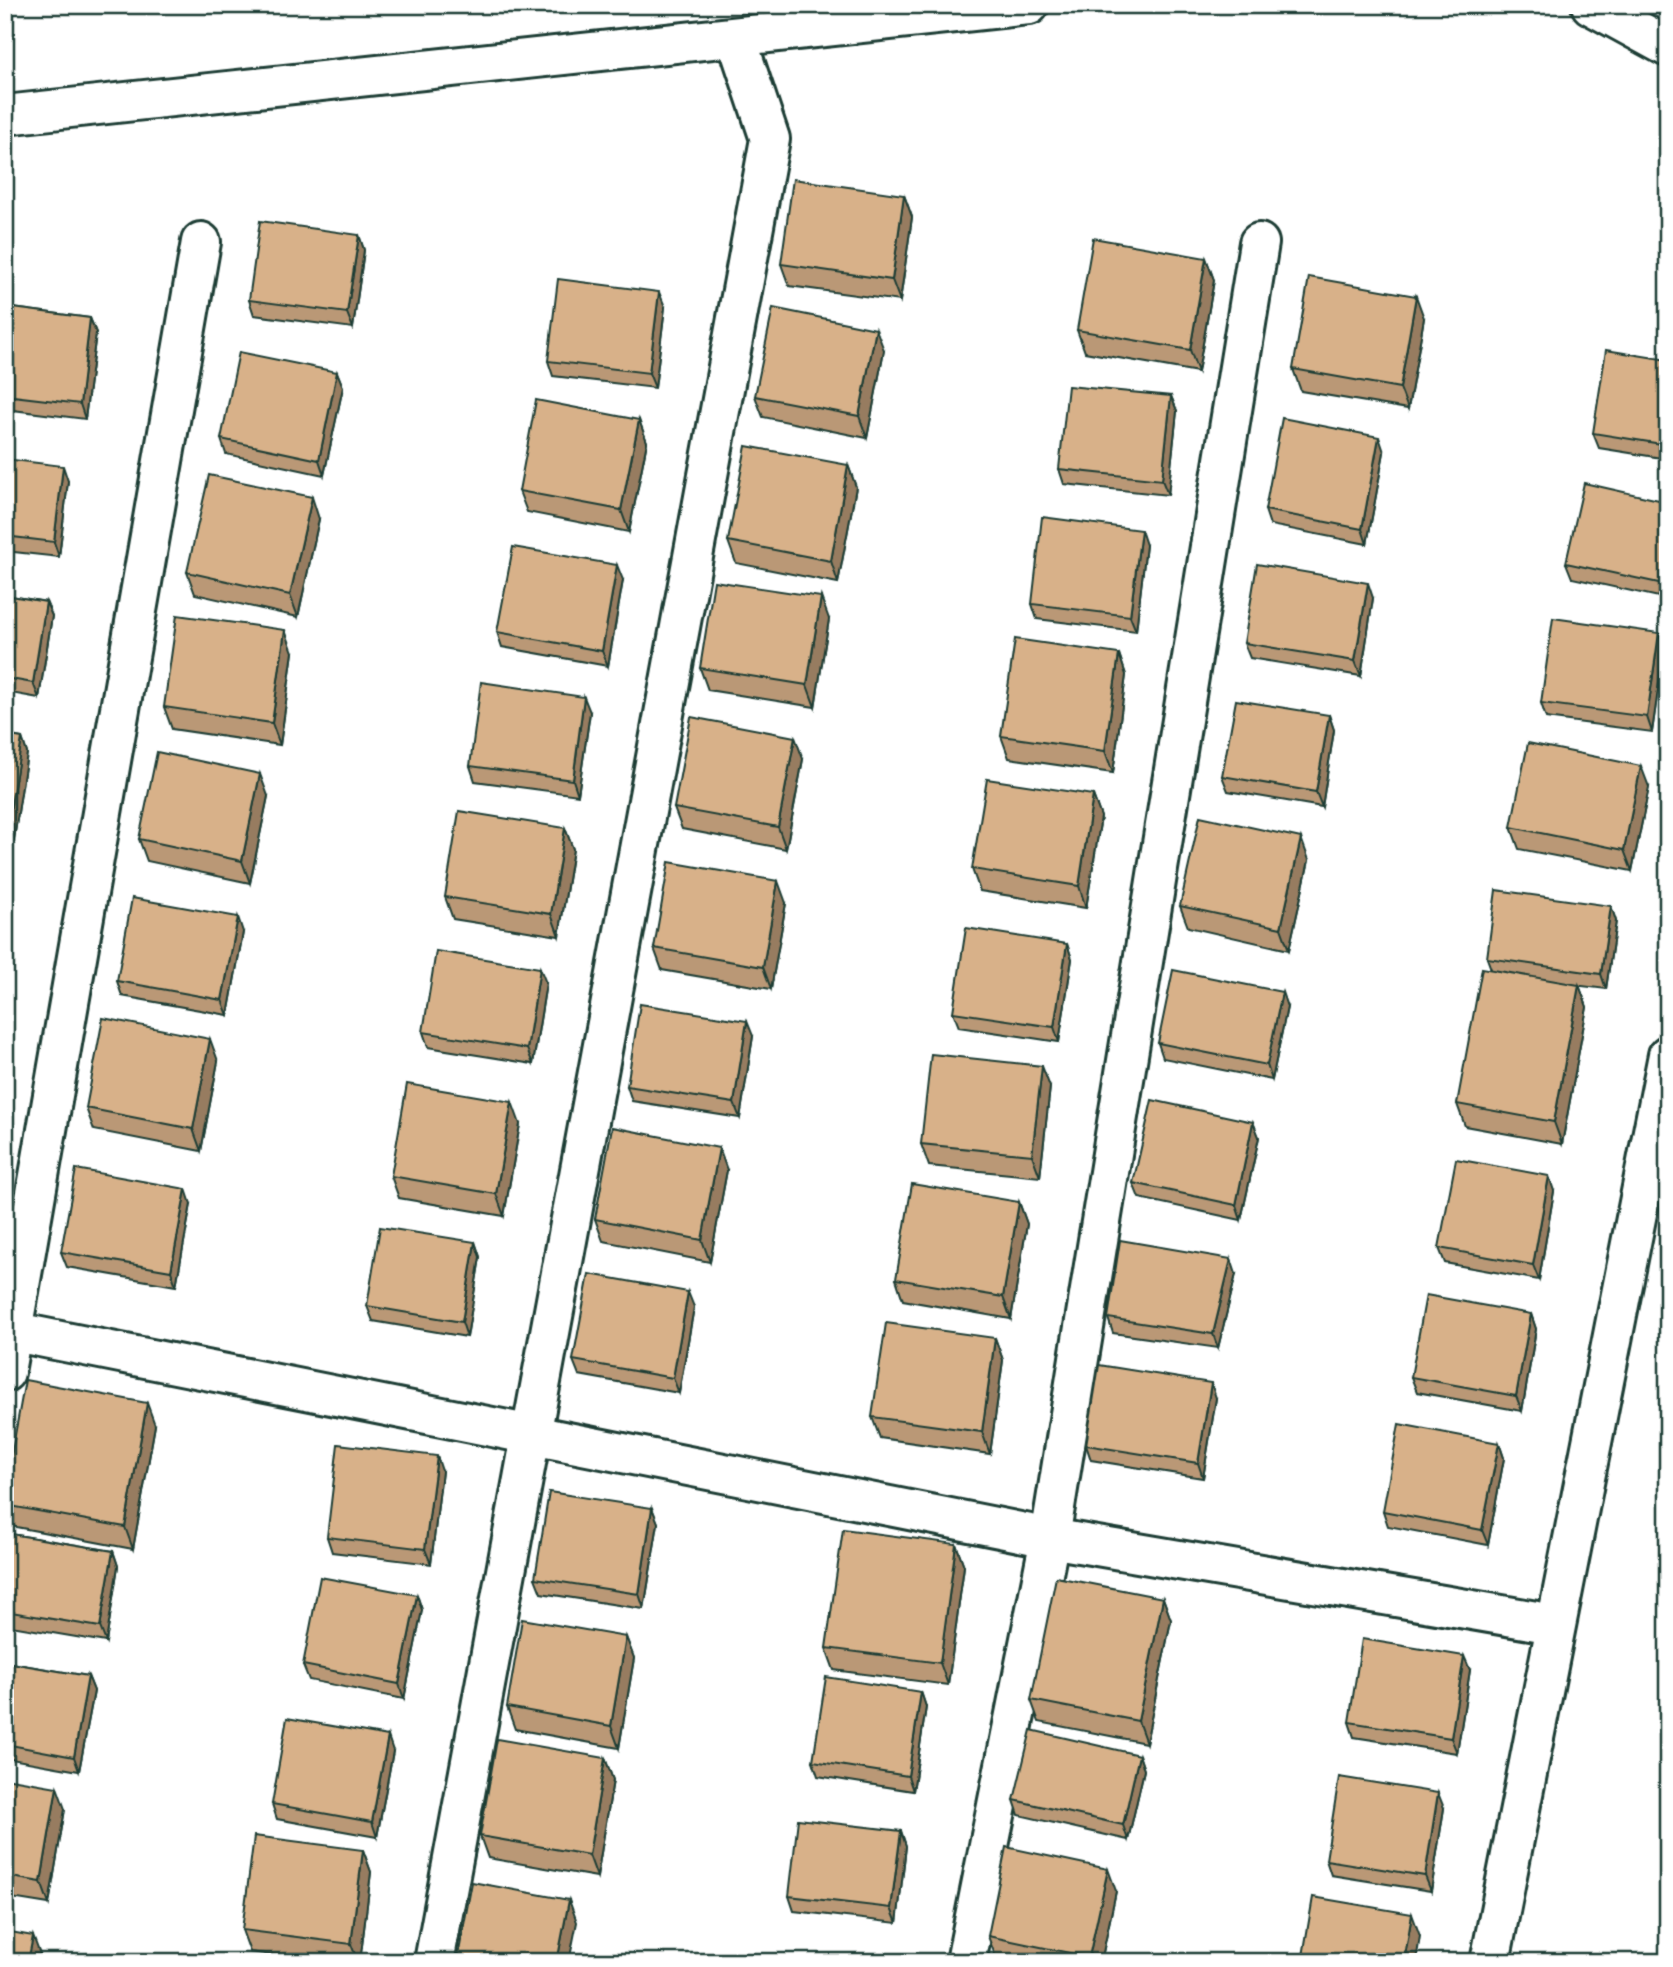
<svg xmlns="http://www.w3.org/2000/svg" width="1673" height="1967" viewBox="0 0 1673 1967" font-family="Caveat,sans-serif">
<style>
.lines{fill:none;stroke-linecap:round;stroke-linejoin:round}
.street-casing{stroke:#1f3d34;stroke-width:44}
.secondary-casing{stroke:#1f3d34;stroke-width:44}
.primary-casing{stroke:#1f3d34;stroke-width:44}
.street{stroke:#fff;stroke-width:38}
.secondary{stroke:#fff;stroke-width:38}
.primary{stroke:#fff;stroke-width:38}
.wall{fill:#ba9876;stroke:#1f3d34;stroke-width:2}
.shaded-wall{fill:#977c60;stroke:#1f3d34;stroke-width:2}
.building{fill:#d8b189;stroke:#1f3d34;stroke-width:2}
</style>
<rect width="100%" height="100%" fill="#fff"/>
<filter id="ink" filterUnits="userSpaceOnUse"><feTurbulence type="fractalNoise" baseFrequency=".0143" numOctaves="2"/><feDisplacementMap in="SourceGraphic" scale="14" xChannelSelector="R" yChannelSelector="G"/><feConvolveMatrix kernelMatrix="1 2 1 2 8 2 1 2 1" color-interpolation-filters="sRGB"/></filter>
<g filter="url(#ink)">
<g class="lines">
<g class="street-casing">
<g id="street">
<path d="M5 1330 1050 1538 1554 1624"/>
<path d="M5 1372 201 242"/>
<path d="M434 1962 770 139 736 37"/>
<path d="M966 1962 1050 1538 1259 243"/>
<path d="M1490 1962 1668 1055"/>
</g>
</g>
<g class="secondary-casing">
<path id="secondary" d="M5 115 1029 5"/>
</g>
<g class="primary-casing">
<path id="primary" d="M1591 5 1668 47"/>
</g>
<use href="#street" class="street"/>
<use href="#secondary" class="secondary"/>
<use href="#primary" class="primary"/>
</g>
<g class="wall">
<path d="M904 195 912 217 900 301 789 286 781 264Z"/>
<path d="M359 235 364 250 353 328 254 315 249 300Z"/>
<path d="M1206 258 1214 280 1198 372 1085 352 1077 330Z"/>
<path d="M5 307 90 318 96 333 85 419 5 409Z"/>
<path d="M665 307 655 388 553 376 548 361Z"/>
<path d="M1424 318 1408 409 1301 391 1293 369Z"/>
<path d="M884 350 867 438 763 417 755 396Z"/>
<path d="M1668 360V459L1599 448 1593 433Z"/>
<path d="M337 372 343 387 324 475 226 454 221 439Z"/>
<path d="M1171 396 1177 411 1168 495 1064 484 1059 469Z"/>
<path d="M639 420 647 442 629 532 527 512 519 491Z"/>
<path d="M1384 452 1367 544 1270 525 1265 510Z"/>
<path d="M5 459 68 481 59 557 5 551Z"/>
<path d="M848 465 856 487 838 583 736 563 728 541Z"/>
<path d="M1668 502V599L1572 578 1566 563Z"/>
<path d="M319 519 298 617 195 594 187 572Z"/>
<path d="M1146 545 1136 631 1037 619 1032 604Z"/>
<path d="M623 580 608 666 502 647 497 632Z"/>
<path d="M5 595 46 602 52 616 39 698 5 692Z"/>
<path d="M1373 598 1361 676 1250 658 1244 643Z"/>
<path d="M829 619 815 707 708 690 700 668Z"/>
<path d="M1664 648 1652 732 1546 718 1541 703Z"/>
<path d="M293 652 280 745 172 729 164 707Z"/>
<path d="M1119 654 1126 675 1113 773 1009 758 1001 736Z"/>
<path d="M590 712 578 795 475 781 470 766Z"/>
<path d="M1329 715 1334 730 1322 807 1228 791 1222 776Z"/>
<path d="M5 735 22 738 27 753 14 839 5 838Z"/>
<path d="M803 759 786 849 682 829 674 808Z"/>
<path d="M1649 787 1632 871 1519 849 1511 827Z"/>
<path d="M1093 795 1101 817 1086 908 980 891 972 869Z"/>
<path d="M268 796 250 883 147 861 139 839Z"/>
<path d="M565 828 573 849 559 936 453 919 445 897Z"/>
<path d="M1309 860 1289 950 1188 927 1180 906Z"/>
<path d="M786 903 771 989 662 970 654 948Z"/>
<path d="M1611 906 1616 921 1606 989 1574 985H1579L1587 1007 1562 1144 1465 1126 1457 1104 1491 969 1487 958Z"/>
<path d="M243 932 228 1015 122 996 117 981Z"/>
<path d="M1067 944 1072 959 1059 1042 959 1027 953 1012Z"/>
<path d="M546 983 533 1064 428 1047 423 1032Z"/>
<path d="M1287 1007 1272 1080 1163 1058 1158 1043Z"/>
<path d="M753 1036 740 1118 632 1101 627 1086Z"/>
<path d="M218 1061 201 1151 94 1130 86 1108Z"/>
<path d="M1050 1087 1040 1177 929 1166 921 1144Z"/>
<path d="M1253 1122 1259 1137 1241 1220 1139 1198 1133 1183Z"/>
<path d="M520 1124 504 1216 399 1198 391 1176Z"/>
<path d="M727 1170 710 1262 603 1241 595 1219Z"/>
<path d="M1554 1191 1539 1280 1445 1263 1439 1248Z"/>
<path d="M1019 1202 1027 1224 1011 1319 903 1300 896 1279Z"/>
<path d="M191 1204 176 1286 67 1267 61 1252Z"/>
<path d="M475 1242 480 1257 467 1337 373 1321 367 1306Z"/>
<path d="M1236 1274 1218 1348 1113 1333 1108 1318Z"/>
<path d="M694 1307 679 1393 579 1375 573 1360Z"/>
<path d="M1531 1314 1536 1329 1522 1411 1417 1392 1411 1377Z"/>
<path d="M995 1338 1003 1360 990 1454 880 1438 872 1417Z"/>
<path d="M1216 1398 1203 1478 1091 1460 1086 1445Z"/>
<path d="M155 1425 133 1549 11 1526 5 1512V1490Z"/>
<path d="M1499 1443 1504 1458 1488 1545 1388 1526 1383 1511Z"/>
<path d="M442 1471 431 1564 332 1552 327 1537Z"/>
<path d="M652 1508 658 1523 644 1609 541 1593 535 1578Z"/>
<path d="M5 1533 113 1551 118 1566 106 1642 5 1625Z"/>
<path d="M956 1544 964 1566 948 1685 834 1670 826 1648Z"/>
<path d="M417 1595 422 1610 404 1699 309 1680 303 1665Z"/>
<path d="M1163 1598 1171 1620 1146 1743 1039 1722 1031 1700Z"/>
<path d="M626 1637 634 1658 619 1748 515 1729 507 1707Z"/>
<path d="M5 1662 88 1676 94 1691 79 1771 5 1758Z"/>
<path d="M1470 1670 1457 1753 1354 1737 1349 1722Z"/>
<path d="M921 1692 926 1707 913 1791 818 1776 813 1761Z"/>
<path d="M393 1751 377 1837 277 1819 272 1804Z"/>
<path d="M1139 1755 1144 1770 1128 1840 1019 1815 1014 1800Z"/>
<path d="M605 1758 613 1780 597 1877 488 1858 480 1836Z"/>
<path d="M5 1778 65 1809 49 1904 5 1897Z"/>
<path d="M1444 1808 1431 1891 1331 1875 1326 1860Z"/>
<path d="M901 1831 906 1846 897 1923 794 1911 789 1896Z"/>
<path d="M363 1850 371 1872 360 1962H329L250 1952 242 1930Z"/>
<path d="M1116 1891 1101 1962H1015L996 1958 988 1936Z"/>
</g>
<g class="shaded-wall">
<path d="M904 195 912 217 900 301 892 280Z"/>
<path d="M359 235 364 250 353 328 347 313Z"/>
<path d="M1206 258 1214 280 1198 372 1190 350Z"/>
<path d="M659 292 665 307 655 388 649 373Z"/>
<path d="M1416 296 1424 318 1408 409 1400 388Z"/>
<path d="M90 318 96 333 85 419 80 404Z"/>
<path d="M876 329 884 350 867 438 859 416Z"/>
<path d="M337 372 343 387 324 475 319 460Z"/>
<path d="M1171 396 1177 411 1168 495 1162 480Z"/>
<path d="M639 420 647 442 629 532 621 510Z"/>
<path d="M1379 437 1384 452 1367 544 1362 529Z"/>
<path d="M848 465 856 487 838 583 831 561Z"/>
<path d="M63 466 68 481 59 557 54 542Z"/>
<path d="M312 497 319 519 298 617 290 595Z"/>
<path d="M1141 530 1146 545 1136 631 1130 616Z"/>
<path d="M617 565 623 580 608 666 602 651Z"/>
<path d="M1368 583 1373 598 1361 676 1355 661Z"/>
<path d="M821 597 829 619 815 707 807 685Z"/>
<path d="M46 602 52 616 39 698 33 683Z"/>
<path d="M285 630 293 652 280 745 272 723Z"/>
<path d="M1659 633 1664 648 1652 732 1647 717Z"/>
<path d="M1119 654 1126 675 1113 773 1105 751Z"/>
<path d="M584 697 590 712 578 795 573 780Z"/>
<path d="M1329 715 1334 730 1322 807 1316 792Z"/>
<path d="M795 737 803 759 786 849 778 827Z"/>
<path d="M22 738 27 753 14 839 8 824Z"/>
<path d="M1641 766 1649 787 1632 871 1624 850Z"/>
<path d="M260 774 268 796 250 883 242 861Z"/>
<path d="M1093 795 1101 817 1086 908 1079 886Z"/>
<path d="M565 828 573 849 559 936 551 914Z"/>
<path d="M1301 838 1309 860 1289 950 1281 928Z"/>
<path d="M778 881 786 903 771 989 763 967Z"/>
<path d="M1611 906 1616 921 1606 989 1601 974Z"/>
<path d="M238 917 243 932 228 1015 222 1000Z"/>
<path d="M1067 944 1072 959 1059 1042 1054 1027Z"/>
<path d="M540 968 546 983 533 1064 527 1049Z"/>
<path d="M1579 985 1587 1007 1562 1144 1554 1122Z"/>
<path d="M1282 992 1287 1007 1272 1080 1267 1065Z"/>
<path d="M747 1021 753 1036 740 1118 734 1103Z"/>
<path d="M210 1039 218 1061 201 1151 193 1129Z"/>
<path d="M1042 1066 1050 1087 1040 1177 1032 1155Z"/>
<path d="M512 1102 520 1124 504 1216 496 1194Z"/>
<path d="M1253 1122 1259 1137 1241 1220 1236 1205Z"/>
<path d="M719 1148 727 1170 710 1262 702 1240Z"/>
<path d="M1549 1176 1554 1191 1539 1280 1533 1265Z"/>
<path d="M186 1189 191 1204 176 1286 171 1271Z"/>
<path d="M1019 1202 1027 1224 1011 1319 1003 1297Z"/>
<path d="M475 1242 480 1257 467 1337 462 1322Z"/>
<path d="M1231 1259 1236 1274 1218 1348 1213 1334Z"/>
<path d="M688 1292 694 1307 679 1393 673 1378Z"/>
<path d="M1531 1314 1536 1329 1522 1411 1516 1396Z"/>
<path d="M995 1338 1003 1360 990 1454 982 1432Z"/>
<path d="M1211 1383 1216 1398 1203 1478 1198 1463Z"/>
<path d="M147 1403 155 1425 133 1549 125 1527Z"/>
<path d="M1499 1443 1504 1458 1488 1545 1482 1530Z"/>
<path d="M437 1456 442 1471 431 1564 425 1549Z"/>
<path d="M652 1508 658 1523 644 1609 639 1594Z"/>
<path d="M956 1544 964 1566 948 1685 940 1663Z"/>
<path d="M113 1551 118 1566 106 1642 100 1627Z"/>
<path d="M417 1595 422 1610 404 1699 399 1684Z"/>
<path d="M1163 1598 1171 1620 1146 1743 1138 1721Z"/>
<path d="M626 1637 634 1658 619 1748 611 1726Z"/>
<path d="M1464 1656 1470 1670 1457 1753 1451 1738Z"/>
<path d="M88 1676 94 1691 79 1771 74 1757Z"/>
<path d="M921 1692 926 1707 913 1791 908 1776Z"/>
<path d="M388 1736 393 1751 377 1837 372 1822Z"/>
<path d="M1139 1755 1144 1770 1128 1840 1123 1825Z"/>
<path d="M605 1758 613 1780 597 1877 589 1855Z"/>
<path d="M57 1787 65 1809 49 1904 41 1882Z"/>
<path d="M1438 1793 1444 1808 1431 1891 1425 1876Z"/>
<path d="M901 1831 906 1846 897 1923 891 1908Z"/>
<path d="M363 1850 371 1872 360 1962H358L351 1944Z"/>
<path d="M1108 1869 1116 1891 1101 1962H1091L1089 1957Z"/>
<path d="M569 1900 577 1922 569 1962H557Z"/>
<path d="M1412 1914 1420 1936 1416 1962H1404Z"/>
<path d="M33 1936 41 1957 40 1962H28Z"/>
</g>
<g class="building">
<path d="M793 179 904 195 892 280 781 264Z"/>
<path d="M260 221 359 235 347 313 249 300Z"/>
<path d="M1093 238 1206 258 1190 350 1077 330Z"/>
<path d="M1309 277 1416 296 1400 388 1293 369Z"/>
<path d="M558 279 659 292 649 373 548 361Z"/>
<path d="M5 307 90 318 80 404 5 395Z"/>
<path d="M773 308 876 329 859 416 755 396Z"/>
<path d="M1606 350 1668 360V445L1593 433Z"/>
<path d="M239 352 337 372 319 460 221 439Z"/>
<path d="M1068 386 1171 396 1162 480 1059 469Z"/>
<path d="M536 400 639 420 621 510 519 491Z"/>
<path d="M1282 418 1379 437 1362 529 1265 510Z"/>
<path d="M746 446 848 465 831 561 728 541Z"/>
<path d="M5 459 63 466 54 542 5 536Z"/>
<path d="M209 475 312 497 290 595 187 572Z"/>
<path d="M1584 483 1668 502V585L1566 563Z"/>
<path d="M1042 517 1141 530 1130 616 1032 604Z"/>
<path d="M513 547 617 565 602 651 497 632Z"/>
<path d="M1257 564 1368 583 1355 661 1244 643Z"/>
<path d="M714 581 821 597 807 685 700 668Z"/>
<path d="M5 595 46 602 33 683 5 678Z"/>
<path d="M177 615 285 630 272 723 164 707Z"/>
<path d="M1553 618 1659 633 1647 717 1541 703Z"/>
<path d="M1015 639 1119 654 1105 751 1001 736Z"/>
<path d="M481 682 584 697 573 780 470 766Z"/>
<path d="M1236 700 1329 715 1316 792 1222 776Z"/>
<path d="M691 717 795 737 778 827 674 808Z"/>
<path d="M5 735 22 738 8 824H5Z"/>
<path d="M1528 743 1641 766 1624 850 1511 827Z"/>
<path d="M157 752 260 774 242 861 139 839Z"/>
<path d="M987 779 1093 795 1079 886 972 869Z"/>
<path d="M459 811 565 828 551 914 445 897Z"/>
<path d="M1200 816 1301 838 1281 928 1180 906Z"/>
<path d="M669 862 778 881 763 967 654 948Z"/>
<path d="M1496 890 1611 906 1601 974 1487 958Z"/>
<path d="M132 898 238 917 222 1000 117 981Z"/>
<path d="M966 928 1067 944 1054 1027 953 1012Z"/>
<path d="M436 951 540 968 527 1049 423 1032Z"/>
<path d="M1482 968 1579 985 1554 1122 1457 1104Z"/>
<path d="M1173 970 1282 992 1267 1065 1158 1043Z"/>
<path d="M640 1004 747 1021 734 1103 627 1086Z"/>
<path d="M103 1018 210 1039 193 1129 86 1108Z"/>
<path d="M931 1054 1042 1066 1032 1155 921 1144Z"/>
<path d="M407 1084 512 1102 496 1194 391 1176Z"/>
<path d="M1152 1100 1253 1122 1236 1205 1133 1183Z"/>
<path d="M612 1127 719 1148 702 1240 595 1219Z"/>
<path d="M1456 1159 1549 1176 1533 1265 1439 1248Z"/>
<path d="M76 1169 186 1189 171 1271 61 1252Z"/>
<path d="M912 1184 1019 1202 1003 1297 896 1279Z"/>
<path d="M380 1227 475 1242 462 1322 367 1306Z"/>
<path d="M1120 1240 1231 1259 1213 1334 1108 1318Z"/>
<path d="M589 1274 688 1292 673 1378 573 1360Z"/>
<path d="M1426 1295 1531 1314 1516 1396 1411 1377Z"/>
<path d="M886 1323 995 1338 982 1432 872 1417Z"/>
<path d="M1099 1365 1211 1383 1198 1463 1086 1445Z"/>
<path d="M25 1380 147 1403 125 1527 5 1505V1490Z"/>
<path d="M1399 1424 1499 1443 1482 1530 1383 1511Z"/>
<path d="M338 1444 437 1456 425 1549 327 1537Z"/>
<path d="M549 1492 652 1508 639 1594 535 1578Z"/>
<path d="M843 1529 956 1544 940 1663 826 1648Z"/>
<path d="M5 1533 113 1551 100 1627 5 1611Z"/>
<path d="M320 1577 417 1595 399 1684 303 1665Z"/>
<path d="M1056 1577 1163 1598 1138 1721 1031 1700Z"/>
<path d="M522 1619 626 1637 611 1726 507 1707Z"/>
<path d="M1362 1639 1464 1656 1451 1738 1349 1722Z"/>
<path d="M5 1662 88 1676 74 1757 5 1744Z"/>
<path d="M826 1677 921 1692 908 1776 813 1761Z"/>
<path d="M287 1718 388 1736 372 1822 272 1804Z"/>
<path d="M1031 1730 1139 1755 1123 1825 1014 1800Z"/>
<path d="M497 1739 605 1758 589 1855 480 1836Z"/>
<path d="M1339 1777 1438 1793 1425 1876 1326 1860Z"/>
<path d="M5 1778 57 1787 41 1882 5 1876Z"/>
<path d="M798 1819 901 1831 891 1908 789 1896Z"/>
<path d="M254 1836 363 1850 351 1944 242 1930Z"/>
<path d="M1006 1847 1108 1869 1089 1957 988 1936Z"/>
<path d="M472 1882 569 1900 557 1962H457Z"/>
<path d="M1313 1897 1412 1914 1404 1962H1302Z"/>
<path d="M5 1931 33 1936 28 1962H5Z"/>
<path d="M769 1955 838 1962H768Z"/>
</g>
</g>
<rect width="1673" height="1967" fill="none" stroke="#fff" stroke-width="28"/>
<rect x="14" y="14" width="1645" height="1939" fill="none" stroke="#1f3d34" stroke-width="2.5" filter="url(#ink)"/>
</svg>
